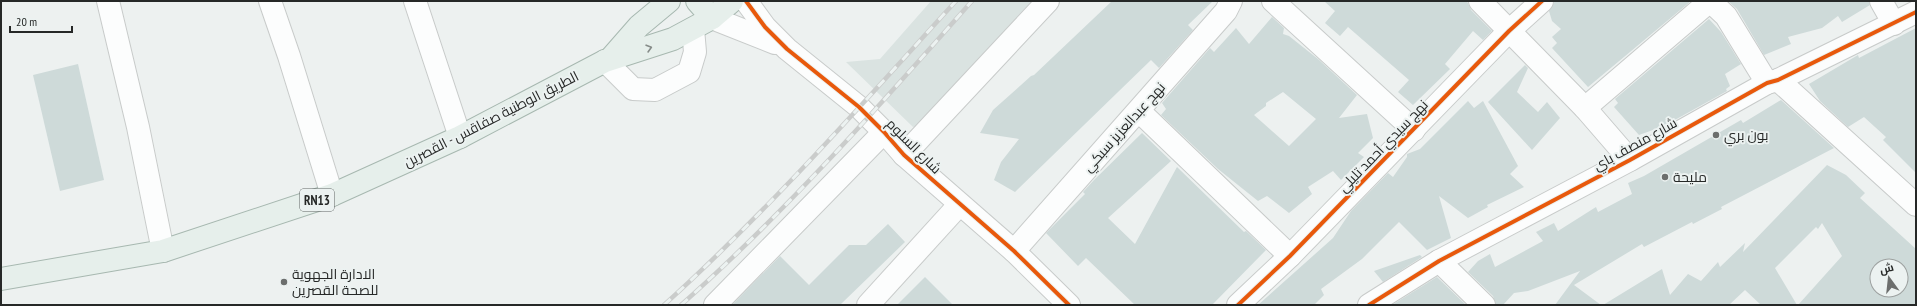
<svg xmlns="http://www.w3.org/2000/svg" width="1917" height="306" viewBox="0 0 1917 306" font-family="'PT Sans Narrow',Cairo,sans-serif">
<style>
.built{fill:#dae3e1}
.building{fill:#cedad9;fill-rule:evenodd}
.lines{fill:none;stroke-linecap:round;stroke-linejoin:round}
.minor-casing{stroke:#c8cbca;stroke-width:24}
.major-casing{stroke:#a7b8b0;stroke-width:24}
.minor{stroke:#fcfdfd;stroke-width:22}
.major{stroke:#e6efeb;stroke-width:22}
.rail-casing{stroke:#cacccb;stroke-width:4.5}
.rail{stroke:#ecf2f1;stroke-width:3;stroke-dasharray:9;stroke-linecap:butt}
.cycleway-casing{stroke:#ecf2f1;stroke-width:6}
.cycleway{stroke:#e8590c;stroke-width:4}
.oneway{stroke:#868c89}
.poi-dot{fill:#6c6e6d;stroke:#ecf2f1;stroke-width:1.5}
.labels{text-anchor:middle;stroke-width:4;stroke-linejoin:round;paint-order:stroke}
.shield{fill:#ecf2f1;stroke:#616564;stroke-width:1}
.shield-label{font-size:13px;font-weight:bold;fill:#262827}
.street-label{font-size:14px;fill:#262827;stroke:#ecf2f1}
.poi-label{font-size:14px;fill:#262827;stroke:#ecf2f1;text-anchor:start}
</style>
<rect width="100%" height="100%" fill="#edf1f0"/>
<path class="built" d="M931 1H1040L928 123 913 127 846 62 880 59Z"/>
<g class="building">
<path d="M1112 1H1213L1188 25 1193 30 1159 68 1151 60 1015 192 994 180 1001 162 1019 139 980 133 993 110 1031 76 1034 75Z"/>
<path d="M1324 1H1467L1471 10 1492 31 1483 40 1473 31 1445 64 1450 69 1413 105 1398 92 1409 80 1348 27 1340 36 1325 23 1335 11Z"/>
<path d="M1555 1H1691L1588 87 1552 48 1557 43 1552 37 1561 29 1552 21 1549 11Z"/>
<path d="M1728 1H1869L1870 5 1842 22 1838 16 1822 28 1788 37 1791 44 1764 55 1737 9Z"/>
<path d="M1272 17 1284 28 1283 34 1289 36 1318 59 1357 95 1339 118 1367 114 1373 138 1358 153 1364 157 1341 180 1333 171 1308 187 1312 194 1289 213 1267 196 1258 201 1218 169 1161 115 1166 109 1162 103 1210 48 1214 52 1236 28 1249 44ZM1283 92 1316 119 1289 146 1254 115 1266 106V103Z"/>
<path d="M1709 19 1721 32 1741 64 1725 74 1730 86 1726 89 1727 91 1664 126 1639 135 1614 107 1618 103 1615 99Z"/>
<path d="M1916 28V173L1883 140 1886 137 1864 117 1848 127 1820 101 1809 84 1858 55 1859 58Z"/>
<path d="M78 64 104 180 60 191 33 75Z"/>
<path d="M1525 65 1528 68 1517 92 1538 112 1547 102 1560 118 1532 150 1488 102Z"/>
<path d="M1781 100 1834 148 1721 207 1722 209 1693 224 1692 222 1644 247 1642 244 1574 285 1601 305H1555L1580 271 1528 291 1514 293 1503 305H1496L1493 296 1468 272 1478 261 1490 254 1495 267 1543 241 1536 232 1554 223 1558 231 1596 207 1598 212 1632 194 1628 183 1644 176 1741 120 1743 123Z"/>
<path d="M1468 101 1474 108 1483 101 1518 166 1510 174 1524 187 1487 205 1488 207 1468 218 1439 196 1451 238 1427 250 1399 222 1362 259 1321 289 1324 295 1314 305H1258L1333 238 1351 211 1388 173 1393 177 1407 157V154L1420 149Z"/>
<path d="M1142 133 1171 161 1108 218 1135 244 1177 167 1244 232 1246 231 1266 250 1212 305H1135L1086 258 1078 266 1046 233 1085 194 1083 192 1094 180Z"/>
<path d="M1827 165 1846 175 1865 193 1860 198 1916 249V305H1798L1842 256 1822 223 1818 229 1816 227 1775 268 1797 305H1761L1745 290 1729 305H1603L1662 269 1670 295 1688 274 1701 281 1718 262 1720 267 1745 243 1743 252ZM1877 266H1901V290H1877Z"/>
<path d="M888 224 905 242 840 305H732L780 256 809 285 849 245H866Z"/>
<path d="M1420 255 1422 257 1383 282 1374 271Z"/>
<path d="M925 277 953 305H897Z"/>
<path d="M1437 277 1466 305H1392Z"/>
</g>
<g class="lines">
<g class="minor-casing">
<g id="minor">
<path d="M108 1 138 127 163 251"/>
<path d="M270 1 289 56 332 195"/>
<path d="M415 1 460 137"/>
<path d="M746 1 765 27 787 49 859 107 884 132 904 155 1014 251 1069 305"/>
<path d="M1273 1 1414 130"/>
<path d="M1480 1 1585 108 1630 160"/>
<path d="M1710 1 1726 16 1767 83"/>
<path d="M1881 1 1894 24"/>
<path d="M712 18 775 43"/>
<path d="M605 61 633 89 655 90 689 72 695 52 693 29"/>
<path d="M1778 80 1916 205"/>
<path d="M1585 108 1710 1"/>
<path d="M1139 111 1290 256"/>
<path d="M904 155 1048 1"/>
<path d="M1014 251 1226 11 1231 1"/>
<path d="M1439 261 1484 305"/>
<path d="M715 305 884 132"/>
<path d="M868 305 959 205"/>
<path d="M1238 305 1290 256 1509 31 1542 1"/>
<path d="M1369 305 1439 261 1630 160 1767 83 1778 80 1916 12"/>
</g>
</g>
<g class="major-casing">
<g id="major">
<path d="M697 1 712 18"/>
<path d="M611 58 639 26 669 1"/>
<path d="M1 279 163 251 332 195 460 137 605 61 673 39 712 18 732 1"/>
</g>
</g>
<use href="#minor" class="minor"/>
<use href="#major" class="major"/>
<g class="rail-casing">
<g id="rail">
<path d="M664 305C768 211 861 105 956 1"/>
<path d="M681 305C786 212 879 106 972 1"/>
</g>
</g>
<use href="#rail" class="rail"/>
<g class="cycleway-casing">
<g id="cycleway">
<path d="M746 1 765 27 787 49 859 107 884 132 904 155 1014 251 1069 305"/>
<path d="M1238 305 1290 256 1509 31 1542 1"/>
<path d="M1369 305 1439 261 1630 160 1767 83 1778 80 1916 12"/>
</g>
</g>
<use href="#cycleway" class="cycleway"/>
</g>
<defs><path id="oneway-chevron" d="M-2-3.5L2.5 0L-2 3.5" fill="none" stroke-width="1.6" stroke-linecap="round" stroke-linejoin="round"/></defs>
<use class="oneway" href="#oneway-chevron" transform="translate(649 48) rotate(-16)"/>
<g class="poi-dot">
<circle cx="1716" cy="135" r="4"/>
<circle cx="1665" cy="177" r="4"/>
<circle cx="284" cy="282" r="4"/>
</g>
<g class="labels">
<rect class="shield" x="300" y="189" width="34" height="22" rx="3"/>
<g class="shield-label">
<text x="317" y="205">RN13</text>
</g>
<g class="street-label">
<text transform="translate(491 119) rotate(-27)" y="5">الطريق الوطنية صفاقس - القصرين</text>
<text transform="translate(1124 127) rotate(-48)" y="5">نهج عبدالعزيز سبكي</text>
<text transform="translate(1635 144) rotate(-29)" y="5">شارع منصف باي</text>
<text transform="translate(914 146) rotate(45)" y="5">شارع السلوم</text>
<text transform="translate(1383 146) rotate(-46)" y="5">نهج سيدي أحمد تليلي</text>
</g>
<g class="poi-label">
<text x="1724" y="140">بون بري</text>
<text x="1673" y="182">مليحة</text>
<text x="292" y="279">الادارة الجهوية<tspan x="292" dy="16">للصحة القصرين</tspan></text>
</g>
</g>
<rect width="1917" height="306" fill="none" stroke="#262827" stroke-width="4"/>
<g transform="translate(1889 278) rotate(345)"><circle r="19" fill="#ecf2f1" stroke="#9da1a0"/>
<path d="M0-3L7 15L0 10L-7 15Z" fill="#6c6e6d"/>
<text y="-6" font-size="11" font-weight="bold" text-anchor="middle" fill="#262827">ش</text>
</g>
<path d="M10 26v6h62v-6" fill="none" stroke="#262827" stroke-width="2"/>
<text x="16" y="26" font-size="12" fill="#262827" stroke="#ecf2f1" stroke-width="3" paint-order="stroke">20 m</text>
</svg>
